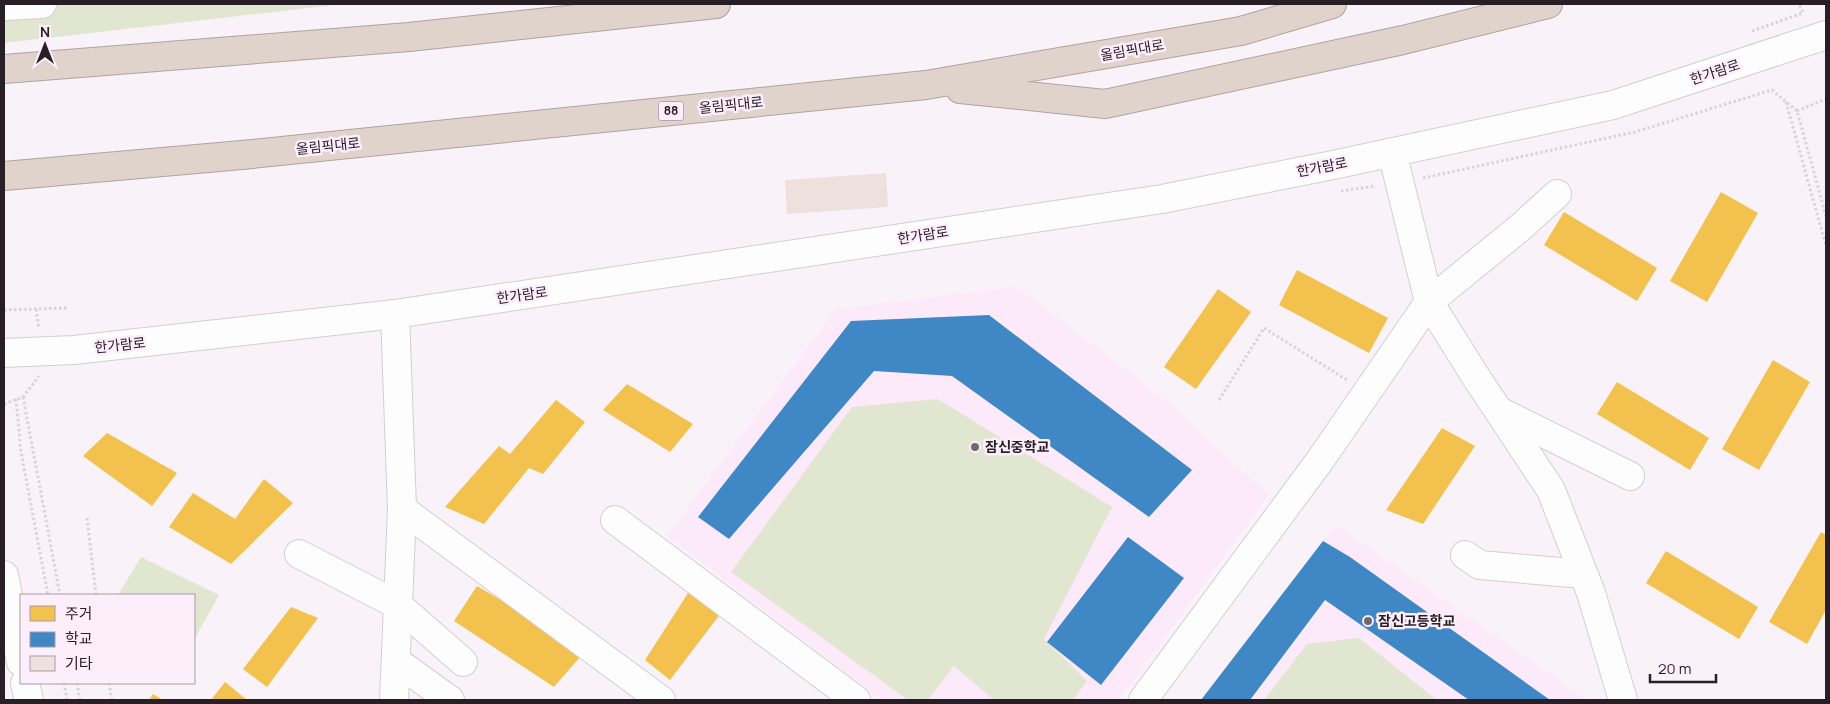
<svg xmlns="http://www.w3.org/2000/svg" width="1830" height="704" viewBox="0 0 1830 704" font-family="Manrope,'Noto Sans KR',sans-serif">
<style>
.built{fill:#fceafa}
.green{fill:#e1e6d0}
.homes{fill:#f2c14e}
.schools{fill:#3f88c5}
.building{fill:#ede0dd}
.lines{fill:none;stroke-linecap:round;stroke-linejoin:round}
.minor-casing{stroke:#d5cdd4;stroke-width:30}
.highway-casing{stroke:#b1a39f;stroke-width:30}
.path{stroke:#d7d5d7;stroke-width:3;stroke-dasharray:2.5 2.5;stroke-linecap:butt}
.minor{stroke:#fefdfe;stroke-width:28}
.highway{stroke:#dfd3cc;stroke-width:28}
.poi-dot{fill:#716870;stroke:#fdeefc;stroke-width:2}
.labels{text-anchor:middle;stroke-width:5;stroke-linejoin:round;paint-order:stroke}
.shield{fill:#fdeefc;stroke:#675c66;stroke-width:1}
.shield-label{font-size:12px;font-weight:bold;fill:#271e26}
.street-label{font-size:14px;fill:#271e26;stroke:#fdeefc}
.poi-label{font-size:14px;font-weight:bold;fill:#271e26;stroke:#fdeefc;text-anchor:start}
</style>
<rect width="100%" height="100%" fill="#faf2f9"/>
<g class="built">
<path d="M1016 286 1165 400 1269 495 1119 700H882L667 536 836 309Z"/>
<path d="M1336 525 1587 700H1201Z"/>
</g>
<g class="green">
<path d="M4 4H344L4 43Z"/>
<path d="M938 399 1112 507 1044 639 1087 681 1073 700H994L954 666 928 700H908L731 572 852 407Z"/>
<path d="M141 557 219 595 194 640V595H118Z"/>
<path d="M1359 638 1437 700H1264L1307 644Z"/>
</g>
<g class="homes">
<path d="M1721 192 1758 213 1707 302 1670 281Z"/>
<path d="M1564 212 1657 268 1637 301 1544 245Z"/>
<path d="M1297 270 1388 318 1369 353 1279 305Z"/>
<path d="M1218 289 1251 312 1196 389 1164 367Z"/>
<path d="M1773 360 1810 382 1759 470 1722 449Z"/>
<path d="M1617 382 1709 438 1690 470 1597 414Z"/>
<path d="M627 384 693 424 670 452 603 410Z"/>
<path d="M556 400 585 422 543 474 529 468 484 524 445 507 499 446 510 454Z"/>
<path d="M1442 428 1475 446 1423 524 1386 510Z"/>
<path d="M107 433 177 473 152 506 83 456Z"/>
<path d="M264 479 293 503 231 564 169 527 193 493 235 519Z"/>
<path d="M1821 532 1826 535V610L1807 644 1769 622Z"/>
<path d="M1666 551 1758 607 1739 639 1646 583Z"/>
<path d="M477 586 586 650 554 687 454 621Z"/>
<path d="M690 590 721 613 670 680 645 660Z"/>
<path d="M291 607 318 618 267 687 243 669Z"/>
<path d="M225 682 247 700H211Z"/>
<path d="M153 694 163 700H149Z"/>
</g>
<g class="schools">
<path d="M989 315 1192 470 1149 517 952 376 874 371 729 539 698 517 851 321Z"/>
<path d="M1128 537 1184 578 1101 685 1047 642Z"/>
<path d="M1323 541 1350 557 1550 700H1469L1325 600 1250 700H1201Z"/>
</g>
<path class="building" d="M886 173 888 207 787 214 785 180Z"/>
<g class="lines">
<g class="minor-casing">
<g id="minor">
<path d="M4 6 42 4"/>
<path d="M1392 152 1429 302 1476 377 1551 490 1591 593 1623 700"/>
<path d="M4 353 74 350 395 314 1162 199 1333 165 1613 105 1826 35"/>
<path d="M1499 411 1630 476"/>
<path d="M402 509 661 700"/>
<path d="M615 520 856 700"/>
<path d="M299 554 398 605 463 662"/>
<path d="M1465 555 1480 565 1583 574"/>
<path d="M4 575 21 662"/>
<path d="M396 661 450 700"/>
<path d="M25 683 29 700"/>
<path d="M394 700 402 509 395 314"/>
<path d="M1143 700 1321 459 1429 302 1522 226 1557 194"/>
</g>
</g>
<g class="highway-casing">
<g id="highway">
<path d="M4 69 409 37 716 4"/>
<path d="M960 89 1105 104 1403 40 1548 4"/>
<path d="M4 176 242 155 926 85 1241 31 1332 4"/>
</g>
</g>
<g class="path">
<path d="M1752 31 1803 13 1799 4"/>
<path d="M1786 102 1826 246"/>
<path d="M1797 111 1826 99"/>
<path d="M1423 178 1635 132 1772 90 1797 111 1826 216"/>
<path d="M1341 191 1375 186"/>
<path d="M36 309 39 329"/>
<path d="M4 310 68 308"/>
<path d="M23 397 60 595"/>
<path d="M16 399 21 452 48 595"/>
<path d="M1219 400 1264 328 1347 380"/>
<path d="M4 404 23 397 39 376"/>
<path d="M87 518 96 595"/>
<path d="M64 683 67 700"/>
<path d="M77 683 80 700"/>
<path d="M109 683 112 700"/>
</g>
<use href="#minor" class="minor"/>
<use href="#highway" class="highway"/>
</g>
<g class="poi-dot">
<circle cx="975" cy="447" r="5"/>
<circle cx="1368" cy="621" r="5"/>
</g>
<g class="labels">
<rect class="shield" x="658.5" y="101.5" width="25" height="19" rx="4"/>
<g class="shield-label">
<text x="671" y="115">88</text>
</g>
<g class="street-label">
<text transform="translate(1132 50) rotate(-10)" y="5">올림픽대로</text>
<text transform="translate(1715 72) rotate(-18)" y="5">한가람로</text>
<text transform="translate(731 105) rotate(-6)" y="5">올림픽대로</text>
<text transform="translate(328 146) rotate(-6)" y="5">올림픽대로</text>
<text transform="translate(1322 167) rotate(-11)" y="5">한가람로</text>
<text transform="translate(923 235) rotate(-9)" y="5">한가람로</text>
<text transform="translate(522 295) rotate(-8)" y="5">한가람로</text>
<text transform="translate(120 345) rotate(-6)" y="5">한가람로</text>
</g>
<g class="poi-label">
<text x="985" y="452">잠신중학교</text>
<text x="1378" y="626">잠신고등학교</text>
</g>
</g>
<rect width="1830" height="704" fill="none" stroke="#271e26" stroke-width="10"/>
<rect x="20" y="594" width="175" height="90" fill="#fdeefc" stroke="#a79ba6"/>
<rect x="30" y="606" width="25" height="15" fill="#f2c14e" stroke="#a79ba6"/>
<text x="65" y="619" font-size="15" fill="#271e26">주거</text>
<rect x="30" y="632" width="25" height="15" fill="#3f88c5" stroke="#a79ba6"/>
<text x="65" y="644" font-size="15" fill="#271e26">학교</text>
<rect x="30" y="656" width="25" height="15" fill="#ede0dd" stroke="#a79ba6"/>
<text x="65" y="669" font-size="15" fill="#271e26">기타</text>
<g transform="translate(45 45)" stroke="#fdeefc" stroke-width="4" paint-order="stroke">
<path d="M0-4L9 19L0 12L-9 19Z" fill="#271e26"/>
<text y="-8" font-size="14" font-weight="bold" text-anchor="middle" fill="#271e26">N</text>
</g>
<path d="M1650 674v8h66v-8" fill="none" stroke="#271e26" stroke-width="2.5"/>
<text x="1658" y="674" font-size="15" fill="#271e26" stroke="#fdeefc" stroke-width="4" paint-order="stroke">20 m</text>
</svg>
